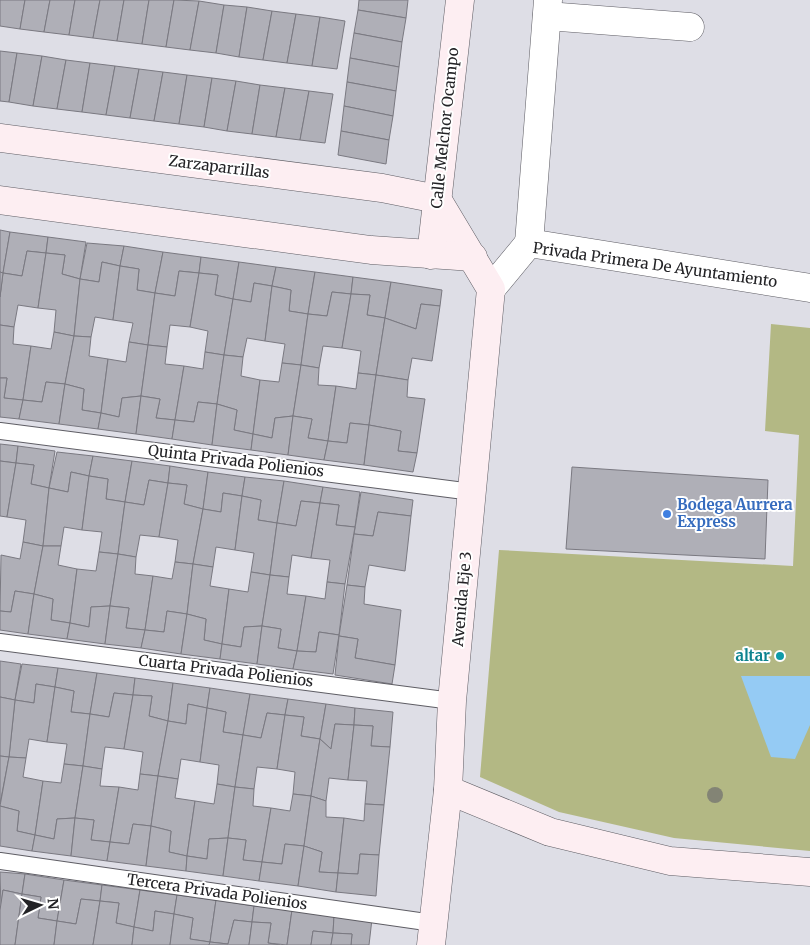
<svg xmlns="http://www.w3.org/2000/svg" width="810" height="945" viewBox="0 0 810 945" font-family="Merriweather,serif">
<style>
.green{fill:#b3b884}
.water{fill:#95cbf4}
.building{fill:#afafb7;stroke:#7a7981}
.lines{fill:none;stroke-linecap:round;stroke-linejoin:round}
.lane-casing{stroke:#5e5d64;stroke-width:18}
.street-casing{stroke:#5e5d64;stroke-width:29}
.secondary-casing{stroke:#5e5d64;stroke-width:29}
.lane{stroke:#fff;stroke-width:16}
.street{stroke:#fff;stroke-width:28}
.secondary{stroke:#fdeef2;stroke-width:28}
.tree{fill:#838475}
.shop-dot{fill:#3f7fe0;stroke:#fff;stroke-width:2}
.culture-dot{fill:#0f9aa8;stroke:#fff;stroke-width:2}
.labels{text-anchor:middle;stroke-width:4;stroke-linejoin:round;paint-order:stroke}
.street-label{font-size:15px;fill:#232326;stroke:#fff}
.shop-label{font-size:15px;font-weight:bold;fill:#366cbe;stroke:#fff;text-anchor:start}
.culture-label{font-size:15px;font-weight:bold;fill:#0d838f;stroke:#fff;text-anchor:end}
</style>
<rect width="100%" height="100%" fill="#dedee6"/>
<path class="green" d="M771 324 810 328V851L674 838 559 812 480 777 499 550 793 566 799 435 765 431Z"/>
<path class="water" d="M741 676H810V725L795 759 771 757Z"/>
<g class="building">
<path d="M0 0H25L20 29 0 26Z"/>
<path d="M25 0H50L44 32 20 29Z"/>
<path d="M50 0H75L69 35 44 32Z"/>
<path d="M75 0H100L93 38 69 35Z"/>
<path d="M100 0H124L117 41 93 38Z"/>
<path d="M124 0H149L142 44 117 41Z"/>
<path d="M149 0H174L166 47 142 44Z"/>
<path d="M174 0 199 1 190 50 166 47Z"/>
<path d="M359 0H408L406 18 358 10Z"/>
<path d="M199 1 224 5 216 53 190 50Z"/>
<path d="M224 5 247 7 239 57 216 53Z"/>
<path d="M247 7 272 11 263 60 239 57Z"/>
<path d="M358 10 406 18 402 42 354 33Z"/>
<path d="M272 11 296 14 287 63 263 60Z"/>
<path d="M296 14 320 17 312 66 287 63Z"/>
<path d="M320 17 345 21 337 69 312 66Z"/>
<path d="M354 33 402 42 399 67 350 58Z"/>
<path d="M0 51 17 53 9 102 0 101Z"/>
<path d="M17 53 42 56 33 106 9 102Z"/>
<path d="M42 56 66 60 57 109 33 106Z"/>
<path d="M350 58 399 67 396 91 347 82Z"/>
<path d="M66 60 90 63 82 112 57 109Z"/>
<path d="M90 63 115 66 106 115 82 112Z"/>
<path d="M115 66 139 69 130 118 106 115Z"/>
<path d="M139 69 163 72 154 121 130 118Z"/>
<path d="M163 72 187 75 179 124 154 121Z"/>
<path d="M187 75 212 78 204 127 179 124Z"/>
<path d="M212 78 236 81 227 131 204 127Z"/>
<path d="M236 81 260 85 252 134 227 131Z"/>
<path d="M347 82 396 91 393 116 344 106Z"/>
<path d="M260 85 285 88 276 137 252 134Z"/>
<path d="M285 88 309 91 300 140 276 137Z"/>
<path d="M309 91 333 94 325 143 300 140Z"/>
<path d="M344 106 393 116 389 140 341 131Z"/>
<path d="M341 131 389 140 386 164 338 155Z"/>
<path d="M0 230 10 232 3 273 0 272Z"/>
<path d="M10 232 48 237 46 253 27 251 22 276 3 273Z"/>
<path d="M48 237 86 242 80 279 62 274 65 255 46 253Z"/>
<path d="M87 243 124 246 120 266 102 262 99 282 80 279Z"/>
<path d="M124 246 163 252 155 293 137 290 139 269 120 266Z"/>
<path d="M27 251 46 253 38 308 18 305 14 327 0 325V297L3 273 22 276Z"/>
<path d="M163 252 201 257 199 273 179 271 175 296 155 293Z"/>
<path d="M46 253 65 255 62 274 80 279 74 336 54 332 56 310 38 308Z"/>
<path d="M201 257 239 262 233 299 215 295 218 275 199 273Z"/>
<path d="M102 262 120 266 113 320 95 317 91 337 74 336 80 279 99 282Z"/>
<path d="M239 262 276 267 272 286 254 283 251 302 233 299Z"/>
<path d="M120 266 139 269 137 290 155 293 148 345 129 342 133 323 113 320Z"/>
<path d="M276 267 315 272 308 314 289 311 291 290 272 286Z"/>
<path d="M179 271 199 273 190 327 170 325 167 347 148 345 155 293 175 296Z"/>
<path d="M0 272 3 273 0 297Z"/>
<path d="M315 272 353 277 351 294 332 292 327 316 308 314Z"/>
<path d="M199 273 218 275 215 295 233 299 224 355 205 352 208 331 190 327Z"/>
<path d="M353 277 391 282 385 318 367 315 370 295 351 294Z"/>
<path d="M391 282 442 290 440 306 421 304 416 329 385 318Z"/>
<path d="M254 283 272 286 265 341 247 338 243 357 224 355 233 299 251 302Z"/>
<path d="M272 286 291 290 289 311 308 314 301 365 282 363 285 344 265 341Z"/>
<path d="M332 292 351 294 342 348 323 346 319 368 301 365 308 314 327 316Z"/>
<path d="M351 294 370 295 367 315 385 318 376 375 358 373 361 351 342 348Z"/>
<path d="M421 304 440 306 432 361 412 358 408 380 376 375 385 318 416 329Z"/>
<path d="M0 325 14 327 13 344 31 346 23 400 4 398 7 378H0Z"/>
<path d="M54 332 74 336 65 384 46 382 42 402 23 400 31 346 51 349Z"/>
<path d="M74 336 91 337 89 356 108 359 101 413 82 410 84 389 65 384Z"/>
<path d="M129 342 148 345 141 396 122 398 119 417 101 413 108 359 126 362Z"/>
<path d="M148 345 167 347 165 364 184 366 175 420 156 418 160 399 141 396Z"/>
<path d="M205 352 224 355 217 404 198 402 194 422 175 420 184 366 203 369Z"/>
<path d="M224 355 243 357 241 376 260 380 253 434 234 430 237 410 217 404Z"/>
<path d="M282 363 301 365 293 416 275 418 272 438 253 434 260 380 279 382Z"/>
<path d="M301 365 319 368 318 385 336 386 328 441 308 438 312 419 293 416Z"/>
<path d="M358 373 376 375 369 425 350 423 347 443 328 441 336 386 356 389Z"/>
<path d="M376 375 408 380 407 397 425 399 417 453 398 451 401 431 369 425Z"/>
<path d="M0 378H7L4 398 23 400 19 419 0 417Z"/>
<path d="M46 382 65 384 59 424 19 419 23 400 42 402Z"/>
<path d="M65 384 84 389 82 410 101 413 98 429 59 424Z"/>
<path d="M141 396 136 434 98 429 101 413 119 417 122 398Z"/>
<path d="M141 396 160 399 156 418 175 420 172 439 136 434Z"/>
<path d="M198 402 217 404 212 445 172 439 175 420 194 422Z"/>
<path d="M217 404 237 410 234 430 253 434 251 450 212 445Z"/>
<path d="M293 416 288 455 251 450 253 434 272 438 275 418Z"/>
<path d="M293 416 312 419 308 438 328 441 324 460 288 455Z"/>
<path d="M350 423 369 425 364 465 324 460 328 441 347 443Z"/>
<path d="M369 425 401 431 398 451 417 453 413 472 364 465Z"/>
<path d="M0 444 18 446 16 463 0 461Z"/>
<path d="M18 446 55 451 49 488 31 484 34 465 16 463Z"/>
<path d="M57 452 93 456 89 476 71 472 68 492 49 488Z"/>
<path d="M93 456 132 461 125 502 106 499 108 479 89 476Z"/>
<path d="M0 461 16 463 7 517 0 516Z"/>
<path d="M132 461 170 466 168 483 149 480 144 505 125 502Z"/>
<path d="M16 463 34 465 31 484 49 488 43 546 23 542 26 520 7 517Z"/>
<path d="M170 466 208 472 203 509 184 504 187 485 168 483Z"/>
<path d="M572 467 768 480 765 559 566 549Z"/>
<path d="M71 472 89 476 82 530 64 527 61 546H43L49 488 68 492Z"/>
<path d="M208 472 245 477 242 496 223 493 221 512 203 509Z"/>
<path d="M89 476 108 479 106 499 125 502 118 554 99 552 102 532 82 530Z"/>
<path d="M245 477 284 481 277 523 258 520 261 500 242 496Z"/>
<path d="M149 480 168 483 159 537 140 535 136 557 118 554 125 502 144 505Z"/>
<path d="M284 481 323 487 320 503 301 501 296 526 277 523Z"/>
<path d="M168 483 187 485 184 504 203 509 193 564 175 562 178 540 159 537Z"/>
<path d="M323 487 360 492 355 527 336 525 339 505 320 503Z"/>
<path d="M361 492 413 500 411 516 378 512 373 536 354 534Z"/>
<path d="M223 493 242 496 235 550 216 547 213 567 193 564 203 509 221 512Z"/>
<path d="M242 496 261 500 258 520 277 523 270 575 251 572 254 553 235 550Z"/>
<path d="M301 501 320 503 311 558 292 555 289 577 270 575 277 523 296 526Z"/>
<path d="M320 503 339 505 336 525 355 527 345 584 327 582 330 560 311 558Z"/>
<path d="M378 512 411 516 405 571 369 565 365 587 347 585 354 534 373 536Z"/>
<path d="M23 542 43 546 34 594 15 591 11 612 0 611 1 555 20 559Z"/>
<path d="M43 546H61L58 565 77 569 70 623 51 620 53 599 34 594Z"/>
<path d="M99 552 118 554 110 606 91 607 89 627 70 623 77 569 96 571Z"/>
<path d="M118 554 136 557 135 574 153 576 145 630 126 628 129 608 110 606Z"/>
<path d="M175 562 193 564 187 614 167 611 164 632 145 630 153 576 172 579Z"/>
<path d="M193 564 213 567 210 586 229 589 222 644 204 640 206 619 187 614Z"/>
<path d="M251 572 270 575 262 626 244 627 241 647 222 644 229 589 248 592Z"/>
<path d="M270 575 289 577 287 594 306 596 297 651 278 648 281 629 262 626Z"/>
<path d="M327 582 345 584 339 635 319 632 316 652 297 651 306 596 325 599Z"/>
<path d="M347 585 365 587 364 604 401 610 395 665 355 658 358 639 339 636Z"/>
<path d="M15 591 34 594 28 634 0 630V611L11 612Z"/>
<path d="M34 594 53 599 51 620 70 623 67 639 28 634Z"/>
<path d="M110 606 105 644 67 639 70 623 89 627 91 607Z"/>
<path d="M110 606 129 608 126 628 145 630 141 648 105 644Z"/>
<path d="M167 611 187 614 181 654 141 648 145 630 164 632Z"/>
<path d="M187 614 206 619 204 640 222 644 220 659 181 654Z"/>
<path d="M262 626 257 664 220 659 222 644 241 647 244 627Z"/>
<path d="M262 626 281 629 278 648 297 651 293 669 257 664Z"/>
<path d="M319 632 339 635 333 674 293 669 297 651 316 652Z"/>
<path d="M339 636 358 639 355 658 395 665 392 684 335 675Z"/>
<path d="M0 661 21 664 15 700 0 697Z"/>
<path d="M22 664 58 668 55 687 36 684 34 703 15 700Z"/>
<path d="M58 668 97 673 90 714 71 712 74 691 55 687Z"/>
<path d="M97 673 135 678 133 695 114 693 109 717 90 714Z"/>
<path d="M135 678 173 683 168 721 149 716 152 696 133 695Z"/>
<path d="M173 683 210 688 207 708 188 704 186 724 168 721Z"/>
<path d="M36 684 55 687 47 742 29 739 26 758 9 757 15 700 34 703Z"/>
<path d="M55 687 74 691 71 712 90 714 83 766 64 764 67 744 47 742Z"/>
<path d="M210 688 250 694 243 735 223 732 226 712 207 708Z"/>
<path d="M114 693 133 695 124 749 105 747 102 769 83 766 90 714 109 717Z"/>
<path d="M250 694 288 699 285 715 267 713 261 738 243 735Z"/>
<path d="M133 695 152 696 149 716 168 721 158 776 140 774 143 752 124 749Z"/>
<path d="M0 697 15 700 9 757 0 756Z"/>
<path d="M288 699 326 704 320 739 301 736 304 717 285 715Z"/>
<path d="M188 704 207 708 200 762 181 759 178 779 158 776 168 721 186 724Z"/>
<path d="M326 704 355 708 354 725 335 724 331 749 320 739Z"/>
<path d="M207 708 226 712 223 732 243 735 235 787 217 784 219 765 200 762Z"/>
<path d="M355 708 393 712 390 747 371 746 373 726 354 725Z"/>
<path d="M267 713 285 715 277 769 257 767 254 789 235 787 243 735 261 738Z"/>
<path d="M285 715 304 717 301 736 320 739 311 796 293 794 295 772 277 769Z"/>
<path d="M335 724 354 725 348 780 329 778 326 801 311 796 320 739 331 749Z"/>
<path d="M354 725 373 726 371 746 390 747 384 805 365 804 367 781 348 780Z"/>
<path d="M0 756 9 757 0 804Z"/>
<path d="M9 757 26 758 23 777 43 781 35 835 17 831 19 811 0 806Z"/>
<path d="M64 764 83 766 75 818 57 819 54 839 35 835 43 781 61 783Z"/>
<path d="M83 766 102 769 100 786 119 787 110 842 91 840 94 820 75 818Z"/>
<path d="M140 774 158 776 151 826 133 824 129 844 110 842 119 787 138 790Z"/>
<path d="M158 776 178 779 175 798 195 801 187 856 169 852 171 831 151 826Z"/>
<path d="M217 784 235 787 228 838 209 839 207 859 187 856 195 801 214 804Z"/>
<path d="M235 787 254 789 253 806 271 808 262 862 243 860 246 840 228 838Z"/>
<path d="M293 794 311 796 304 846 285 844 282 864 262 862 271 808 290 811Z"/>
<path d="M311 796 326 801V817L344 818 338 873 319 872 322 852 304 846Z"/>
<path d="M365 804 384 805 379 855 360 854 358 874 338 873 344 818 364 821Z"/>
<path d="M0 806 19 811 17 831 35 835 32 851 0 846Z"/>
<path d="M75 818 71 856 32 851 35 835 54 839 57 819Z"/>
<path d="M75 818 94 820 91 840 110 842 107 861 71 856Z"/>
<path d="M133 824 151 826 146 866 107 861 110 842 129 844Z"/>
<path d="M151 826 171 831 169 852 187 856 186 871 146 866Z"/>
<path d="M228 838 223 876 186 871 187 856 207 859 209 839Z"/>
<path d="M228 838 246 840 243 860 262 862 259 881 223 876Z"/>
<path d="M285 844 304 846 298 886 259 881 262 862 282 864Z"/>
<path d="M304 846 322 852 319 872 338 873 336 892 298 886Z"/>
<path d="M360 854 379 855 376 896 336 892 338 873 358 874Z"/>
<path d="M0 872 25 874 22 894 3 890 1 910Z"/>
<path d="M25 874 64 880 57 921 38 918 41 897 22 894Z"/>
<path d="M64 880 102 885 100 901 81 899 76 924 57 921Z"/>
<path d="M102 885 140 890 134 927 116 923 119 903 100 901Z"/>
<path d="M3 890 22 894 15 945H0V910Z"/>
<path d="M140 890 177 895 174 914 155 911 153 931 134 927Z"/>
<path d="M22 894 41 897 38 918 57 921 54 945H15Z"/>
<path d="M177 895 216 900 210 942 190 939 193 918 174 914Z"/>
<path d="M81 899 100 901 93 945H54L57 921 76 924Z"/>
<path d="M216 900 254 906 252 922 234 920 228 944 210 942Z"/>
<path d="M100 901 119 903 116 923 134 927 132 945H93Z"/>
<path d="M254 906 292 910 287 945 268 943 271 923 252 922Z"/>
<path d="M292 910 334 916 333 933 313 931 311 945H287Z"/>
<path d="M155 911 174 914 170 945H132L134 927 153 931Z"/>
<path d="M174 914 193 918 190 939 210 942 209 945H170Z"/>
<path d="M334 916 372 919 369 945H351L352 934 333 933Z"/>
<path d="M234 920 252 922 249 945H209L210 942 228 944Z"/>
<path d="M252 922 271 923 268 943 280 945H249Z"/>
<path d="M313 931 333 933 331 945H311Z"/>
<path d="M333 933 352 934 351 945H331Z"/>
</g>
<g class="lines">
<g class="lane-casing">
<g id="lane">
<path d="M0 431 472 492"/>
<path d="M0 642 452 701"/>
<path d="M0 861 433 923"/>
</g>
</g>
<g class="street-casing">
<g id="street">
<path d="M547 16 690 27"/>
<path d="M529 243 548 0"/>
<path d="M491 289 529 243 810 288"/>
</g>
</g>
<g class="secondary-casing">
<g id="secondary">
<path d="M0 138 382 188 437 199 491 289 452 701 448 790 431 945"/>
<path d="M0 200 371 250 473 257"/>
<path d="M431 255 460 0"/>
<path d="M448 790 550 832 670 861 810 872"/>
</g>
</g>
<use href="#lane" class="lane"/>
<use href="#street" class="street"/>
<use href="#secondary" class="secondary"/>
</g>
<circle class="tree" cx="715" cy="795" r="8"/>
<circle class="shop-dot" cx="667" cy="514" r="5"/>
<circle class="culture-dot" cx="780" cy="656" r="5"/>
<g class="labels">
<g class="street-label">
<text transform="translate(445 128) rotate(-84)" y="5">Calle Melchor Ocampo</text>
<text transform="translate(219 167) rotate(7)" y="5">Zarzaparrillas</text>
<text transform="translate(655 265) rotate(8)" y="5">Privada Primera De Ayuntamiento</text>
<text transform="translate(236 461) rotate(7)" y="5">Quinta Privada Polienios</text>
<text transform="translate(462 599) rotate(-85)" y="5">Avenida Eje 3</text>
<text transform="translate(226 671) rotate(7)" y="5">Cuarta Privada Polienios</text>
<text transform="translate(217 892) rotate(8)" y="5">Tercera Privada Polienios</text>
</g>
<g class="shop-label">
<text x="677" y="510">Bodega Aurrera<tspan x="677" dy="17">Express</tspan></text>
</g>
<g class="culture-label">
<text x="770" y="661">altar</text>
</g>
</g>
<g transform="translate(40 905) rotate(85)" stroke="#ffffff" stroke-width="4" paint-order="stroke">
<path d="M0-4L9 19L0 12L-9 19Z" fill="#232326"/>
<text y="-8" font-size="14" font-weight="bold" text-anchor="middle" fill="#232326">N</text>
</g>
</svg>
